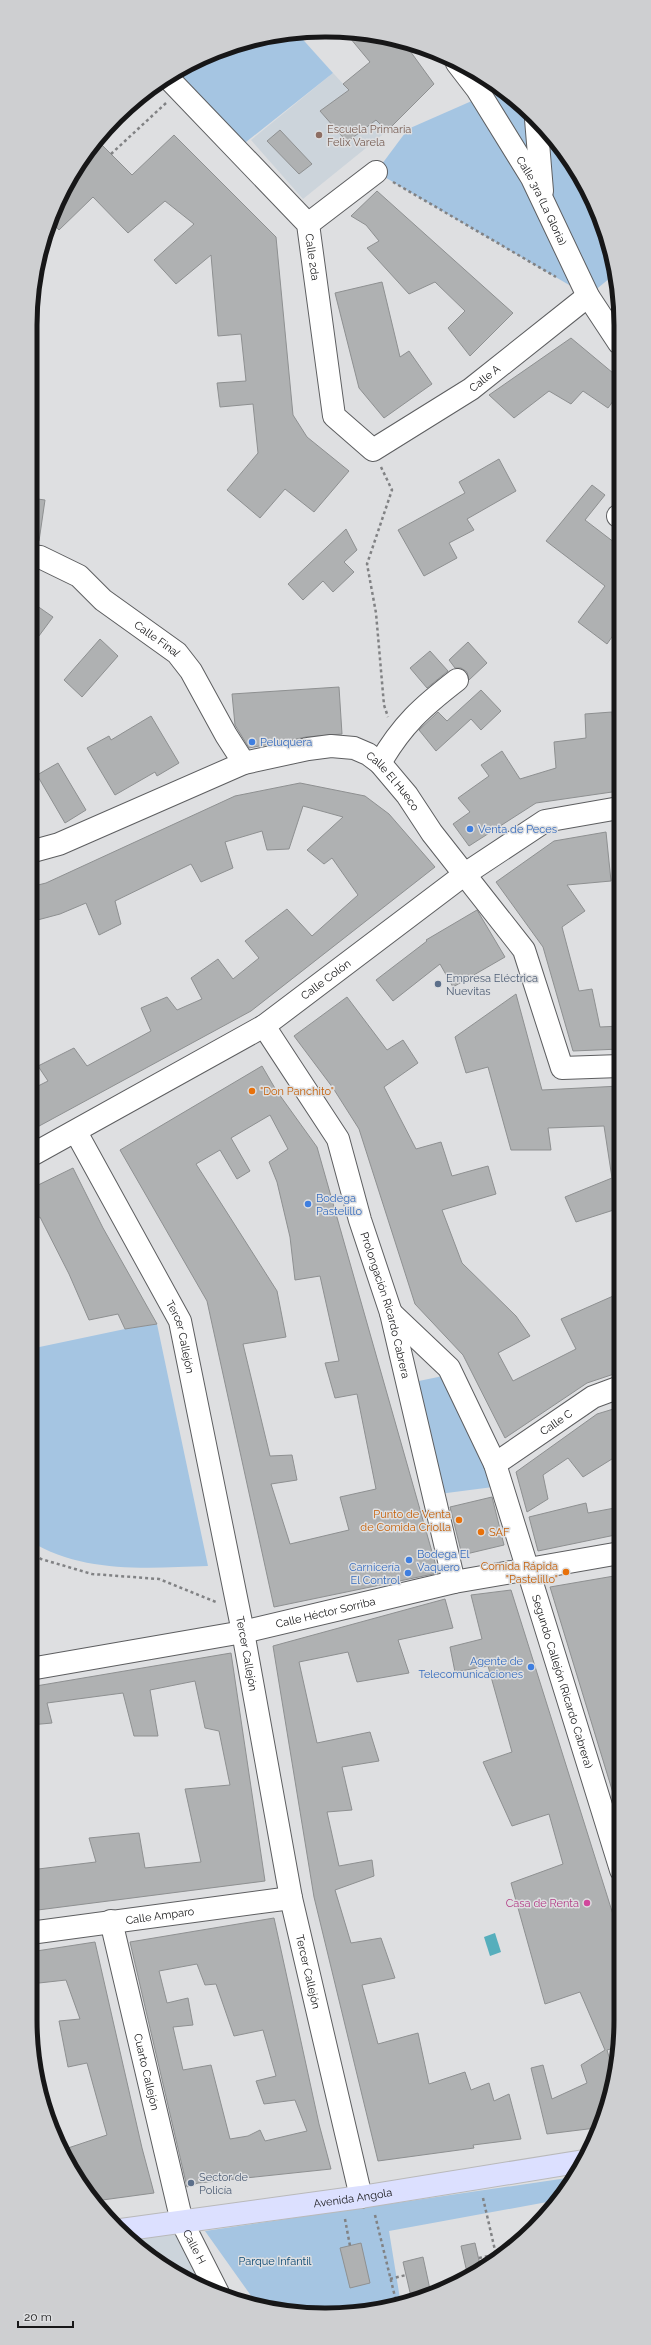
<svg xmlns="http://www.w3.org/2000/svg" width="651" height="2345" viewBox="0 0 651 2345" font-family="Raleway,sans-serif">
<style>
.built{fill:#ccd4db}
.green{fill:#a5c5e2}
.water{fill:#56aebc}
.building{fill:#afb1b2;stroke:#8e9091;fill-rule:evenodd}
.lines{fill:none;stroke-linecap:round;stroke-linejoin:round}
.minor-casing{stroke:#5d5e60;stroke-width:24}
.major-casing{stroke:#b9b9ba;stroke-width:24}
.path{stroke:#818284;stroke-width:2.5;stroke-dasharray:3 3;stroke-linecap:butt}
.minor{stroke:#fff;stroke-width:22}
.major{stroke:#dce0ff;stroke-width:22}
.education-dot{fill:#8d6e63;stroke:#dedfe1;stroke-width:1.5}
.shop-dot{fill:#3f7fe0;stroke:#dedfe1;stroke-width:1.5}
.service-dot{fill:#5c6f8a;stroke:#dedfe1;stroke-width:1.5}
.food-dot{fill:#e8710a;stroke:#dedfe1;stroke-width:1.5}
.hotel-dot{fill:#d1479c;stroke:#dedfe1;stroke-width:1.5}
.labels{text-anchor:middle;stroke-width:3;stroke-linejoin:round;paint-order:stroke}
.education-label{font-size:11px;fill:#785e54;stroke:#dedfe1;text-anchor:start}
.street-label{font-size:11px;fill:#171718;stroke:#dedfe1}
.shop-label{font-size:11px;fill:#366cbe;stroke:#dedfe1;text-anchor:start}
.service-label{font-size:11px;fill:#4e5e75;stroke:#dedfe1;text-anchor:start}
.food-label{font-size:11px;fill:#c56008;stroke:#dedfe1;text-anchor:start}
.hotel-label{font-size:11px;fill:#b23c85;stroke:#dedfe1;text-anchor:end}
.park-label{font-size:11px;fill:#094772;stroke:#dedfe1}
.rim{fill:none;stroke:#171718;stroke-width:5}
</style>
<rect width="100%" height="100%" fill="#dedfe1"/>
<g class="built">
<path d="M333 73 387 131 303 199 251 140Z"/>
<path d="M182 2222 218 2293 195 2284 146 2254 121 2230Z"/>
</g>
<g class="green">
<path d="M297 33 333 73 236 150 167 77 212 53 268 36Z"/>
<path d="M499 89 535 117 591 195 615 274 588 296 376 172 408 129Z"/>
<path d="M157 1324 208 1566C148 1568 83 1574 30 1541V1349L125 1329Z"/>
<path d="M443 1376 493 1487 439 1494 414 1382Z"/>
<path d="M574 2177 558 2200 389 2231 401 2305 306 2314 259 2307 205 2231Z"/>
</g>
<path class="water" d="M495 1933 501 1952 490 1956 484 1937Z"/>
<g class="building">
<path d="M345 32 383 36 405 44 434 84 387 131 376 120 347 142 320 111 349 90 343 84 370 62Z"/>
<path d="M280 130 312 164 299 174 267 141Z"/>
<path d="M174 135 276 237 293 415 307 437 349 471 314 512 285 489 260 518 227 490 258 453 253 404 220 407 217 383 246 381 241 334 218 336 211 255 176 284 154 260 194 224 165 201 128 233 93 197 59 230 50 220 80 162 97 140 132 175Z"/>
<path d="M377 191 513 313 470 356 448 328 465 311 435 282 409 294 367 248 379 241 366 225 351 216Z"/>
<path d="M382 282 400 357 409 351 432 384 384 418 359 388 335 293Z"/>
<path d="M571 338 619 378V393L608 408 583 391 571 404 549 391 514 418 489 395Z"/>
<path d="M499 459 516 491 467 519 474 530 449 543 457 558 424 576 398 530 465 493 459 482Z"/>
<path d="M592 485 605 495 585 520 619 546V627L607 644 578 622 605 586 546 541Z"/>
<path d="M30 498 45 500 39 541H30Z"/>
<path d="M346 529 357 550 344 562 354 572 333 592 323 581 303 600 288 584Z"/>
<path d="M30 601 53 617 30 648Z"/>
<path d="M100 639 118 656 82 697 64 680Z"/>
<path d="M468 642 487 663 469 680 467 672 461 668H455L449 660Z"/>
<path d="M430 651 448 671 427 688 410 668Z"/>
<path d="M339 687 342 734 306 737 249 748 235 725 232 694Z"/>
<path d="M481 690 501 711 481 730 471 719 436 751 419 730 438 712 447 721Z"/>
<path d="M612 712 616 757H619V791L536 803 469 846 453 824 470 812 458 798 489 776 481 765 502 751 520 779 556 768 554 742 586 738 585 714Z"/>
<path d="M151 716 179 763 157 776 155 772 115 795 87 748 109 736 111 740Z"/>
<path d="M58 763 86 810 65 823 37 775Z"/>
<path d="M300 783 365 796 389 814 435 867 251 1011 30 1131V1090L48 1081 38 1066 74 1048 87 1066 151 1031 141 1008 167 997 177 1010 202 999 191 978 218 959 233 979 259 958 245 941 287 909 312 936 358 895 332 858 324 864 307 850 343 817 303 806 289 849 267 850 262 831 225 842 233 868 201 882 191 864 115 901 121 924 99 935 86 903 60 914 30 922V887L46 883 235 796Z"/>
<path d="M606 832 611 881 567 885 585 911 562 927 579 991 592 989 600 1027 620 1026V1049L573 1051 543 947 496 882 554 841Z"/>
<path d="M477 910 505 957 453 987 440 964 393 1001 376 980 427 941 426 940Z"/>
<path d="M516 994 542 1090 620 1086V1208L576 1222 565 1197 612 1178 604 1126 548 1128 551 1150H511L488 1067 466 1073 455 1037Z"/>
<path d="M347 997 387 1050 403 1040 418 1063 384 1087 416 1149 441 1142 452 1176 488 1166 496 1194 442 1210 462 1263 516 1316 530 1336 498 1353 513 1381 576 1349 561 1319 620 1293V1372L587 1383 505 1438 463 1355 415 1304 359 1129 333 1088 294 1036Z"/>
<path d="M262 1066 276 1090 317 1147 438 1573 274 1607 207 1301 120 1150ZM270 1115 288 1149 269 1162 277 1182 290 1237 295 1280 320 1276 339 1361 325 1363 335 1398 357 1394 376 1489 340 1497 349 1530 290 1544 271 1484 297 1480 292 1455 270 1456 243 1344 286 1337 277 1291 196 1164 220 1150 237 1179 250 1171 231 1138Z"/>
<path d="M73 1168 103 1228 157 1324 125 1329 118 1314 89 1320 69 1274 40 1217 30 1222V1189Z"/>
<path d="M620 1407V1454L583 1477 568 1458 543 1475 548 1499 527 1512 516 1472 597 1414Z"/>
<path d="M492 1497 504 1545 462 1555 450 1507Z"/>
<path d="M586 1503 588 1513 620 1507V1534L538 1551 529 1517Z"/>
<path d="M620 1575 621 1806H617L550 1587Z"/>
<path d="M511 1590 621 1940V2020L618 2047 607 2050 615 2077 596 2128 547 2134 531 2068 543 2065 552 2099 587 2083 581 2065 605 2050 580 1992 545 2004 511 1883 563 1864 549 1814 512 1826 483 1762 512 1752 488 1666 455 1672 450 1647 482 1639 471 1595Z"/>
<path d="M445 1599 453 1628 398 1640 409 1673 357 1682 348 1652 299 1662 317 1743 370 1732 379 1761 342 1767 352 1810 327 1812 339 1866 372 1860 374 1876 335 1890 351 1943 381 1938 395 1978 362 1985 378 2044 418 2033 429 2084 465 2072 471 2090 489 2083 494 2101 509 2094 521 2139 473 2145 474 2148 378 2161 314 1897 273 1646Z"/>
<path d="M231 1653 265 1881 30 1911V1870L96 1862 89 1838 139 1833 145 1868 201 1862 185 1789 230 1785 219 1731 205 1728 195 1681 150 1690 158 1736H134L123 1693 47 1703 52 1723 30 1725V1687Z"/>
<path d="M274 1918 319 2124 331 2169 198 2183 187 2187 130 1942ZM197 1964 205 1985 216 1984 234 2036 263 2030 276 2076 256 2081 264 2104 295 2100 307 2131 265 2141 260 2130 248 2136 230 2139 211 2065 183 2070 173 2027 193 2025 188 1998 167 2003 159 1971Z"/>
<path d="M95 1942 142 2148 154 2193 95 2201 70 2161 68 2148 107 2135 87 2063 68 2067 59 2021 80 2019 66 1980 30 1984V1952Z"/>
<path d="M361 2243 370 2283 350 2288 340 2248Z"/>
<path d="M475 2243 481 2269 468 2277 461 2246Z"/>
<path d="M423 2257 431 2294 412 2301 403 2262Z"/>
</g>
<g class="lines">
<g class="minor-casing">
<g id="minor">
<path id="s1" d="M457 63 477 89 532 178 588 296 619 343"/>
<path id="s2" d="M167 77 308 224 334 416 373 450 471 389 588 296"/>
<path d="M536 119 542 191"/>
<path d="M308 224 376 172"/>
<path d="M618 516H619"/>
<path id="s3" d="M30 556 40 557 79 576 103 600 177 653 191 671 226 735 244 763"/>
<path d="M380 763C402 725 422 707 457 680"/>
<path id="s4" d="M30 852 59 844 244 763 308 749 331 746 354 748 368 754 380 763 407 795 432 833 524 950 562 1068 620 1066"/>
<path id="s5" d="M264 1026 338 1139 360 1220 391 1313 454 1582"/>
<path id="s6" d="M76 1132 180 1321 243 1632 291 1898 361 2197"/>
<path id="s7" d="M30 1156 264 1026 465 874 545 821 619 808"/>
<path id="s8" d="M391 1313 449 1368 495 1464 621 1870"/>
<path id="s9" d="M495 1464 593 1397 620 1387"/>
<path id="s10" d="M30 1669 243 1632 454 1582 620 1553"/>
<path id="s11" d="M111 1921 182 2222 218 2293"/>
<path id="s12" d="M30 1933 291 1898"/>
</g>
</g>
<g class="major-casing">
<g id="major">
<path id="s13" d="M121 2230 361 2197 584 2161"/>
</g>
</g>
<g class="path">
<path d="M111 154 166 103"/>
<path d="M393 182 556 277"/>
<path d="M381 467 392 490 367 564 376 613 384 705 388 717"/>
<path d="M30 1551 41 1559 92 1574 159 1579 216 1602"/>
<path d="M483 2198 497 2259"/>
<path d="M375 2215 397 2305"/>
<path d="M345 2219 350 2246"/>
<path d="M479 2258 507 2252"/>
<path d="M390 2279 406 2275"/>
<path d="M237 2297 241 2302"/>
</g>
<use href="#minor" class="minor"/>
<use href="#major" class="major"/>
</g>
<circle class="education-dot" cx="319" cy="135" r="4"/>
<g class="shop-dot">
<circle cx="252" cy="742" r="4"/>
<circle cx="470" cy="829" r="4"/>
<circle cx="308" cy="1204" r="4"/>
<circle cx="409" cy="1560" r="4"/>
<circle cx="408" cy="1573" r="4"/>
<circle cx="531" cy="1667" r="4"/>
</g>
<g class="service-dot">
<circle cx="438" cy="984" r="4"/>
<circle cx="191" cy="2183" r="4"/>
</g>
<g class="food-dot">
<circle cx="252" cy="1091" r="4"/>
<circle cx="459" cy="1520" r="4"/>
<circle cx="481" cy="1532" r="4"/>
<circle cx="566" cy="1572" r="4"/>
</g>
<circle class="hotel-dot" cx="587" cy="1903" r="4"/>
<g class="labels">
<g class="education-label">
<text x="327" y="133">Escuela Primaria<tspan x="327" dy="13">Felix Varela</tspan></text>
</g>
<g class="street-label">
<text dy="4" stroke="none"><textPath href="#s1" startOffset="162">Calle 3ra (La Gloria)</textPath></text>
<text dy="4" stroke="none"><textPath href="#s2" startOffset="237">Calle 2da</textPath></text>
<text dy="4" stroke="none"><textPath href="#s2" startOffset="582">Calle A</textPath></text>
<text dy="4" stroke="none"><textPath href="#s3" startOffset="154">Calle Final</textPath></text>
<text dy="4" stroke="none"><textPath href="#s4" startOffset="396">Calle El Hueco</textPath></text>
<text dy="4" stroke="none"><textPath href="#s7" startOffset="345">Calle Colón</textPath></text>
<text dy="4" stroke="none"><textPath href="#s5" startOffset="308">Prolongación Ricardo Cabrera</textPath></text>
<text dy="4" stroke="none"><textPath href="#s6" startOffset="231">Tercer Callejón</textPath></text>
<text dy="4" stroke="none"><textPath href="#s9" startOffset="74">Calle C</textPath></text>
<text dy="4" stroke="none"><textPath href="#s10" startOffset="301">Calle Héctor Sorriba</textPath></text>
<text dy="4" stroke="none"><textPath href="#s6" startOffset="555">Tercer Callejón</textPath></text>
<text dy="4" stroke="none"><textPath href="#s8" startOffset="414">Segundo Callejón (Ricardo Cabrera)</textPath></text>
<text dy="4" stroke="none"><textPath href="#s12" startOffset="131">Calle Amparo</textPath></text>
<text dy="4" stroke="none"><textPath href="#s6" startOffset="879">Tercer Callejón</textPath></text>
<text dy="4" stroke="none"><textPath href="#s11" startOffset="155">Cuarto Callejón</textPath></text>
<text dy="4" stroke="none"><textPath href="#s13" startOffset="234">Avenida Angola</textPath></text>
<text dy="4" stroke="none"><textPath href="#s11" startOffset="337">Calle H</textPath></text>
</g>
<g class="shop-label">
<text x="260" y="746">Peluquera</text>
<text x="478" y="833">Venta de Peces</text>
<text x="316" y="1202">Bodega<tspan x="316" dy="13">Pastelillo</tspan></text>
<text x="417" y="1558">Bodega El<tspan x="417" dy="13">Vaquero</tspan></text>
<text x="400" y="1571" text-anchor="end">Carnicería<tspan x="400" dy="13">El Control</tspan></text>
<text x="523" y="1665" text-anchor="end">Agente de<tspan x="523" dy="13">Telecomunicaciones</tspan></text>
</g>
<g class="service-label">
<text x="446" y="982">Empresa Eléctrica<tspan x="446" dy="13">Nuevitas</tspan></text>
<text x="199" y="2181">Sector de<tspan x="199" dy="13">Policía</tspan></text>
</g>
<g class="food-label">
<text x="260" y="1095">"Don Panchito"</text>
<text x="451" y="1518" text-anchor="end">Punto de Venta<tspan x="451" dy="13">de Comida Criolla</tspan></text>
<text x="489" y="1536">SAF</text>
<text x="558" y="1570" text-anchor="end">Comida Rápida<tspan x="558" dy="13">"Pastelillo"</tspan></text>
</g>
<g class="hotel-label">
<text x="579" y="1907">Casa de Renta</text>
</g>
<g class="park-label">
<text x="275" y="2265">Parque Infantil</text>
</g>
</g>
<path d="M0 0H651V2345H0ZM325 37H326A288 288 0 0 1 614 325V2020A288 288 0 0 1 326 2308H325A288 288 0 0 1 37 2020V325A288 288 0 0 1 325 37Z" fill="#cecfd1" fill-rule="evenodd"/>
<path class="rim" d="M325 37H326A288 288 0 0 1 614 325V2020A288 288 0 0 1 326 2308H325A288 288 0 0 1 37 2020V325A288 288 0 0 1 325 37Z"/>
<path d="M18 2321v6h55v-6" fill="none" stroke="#171718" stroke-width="2"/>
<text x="24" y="2321" font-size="12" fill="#171718" stroke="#dedfe1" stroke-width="3" paint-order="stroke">20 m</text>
</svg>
